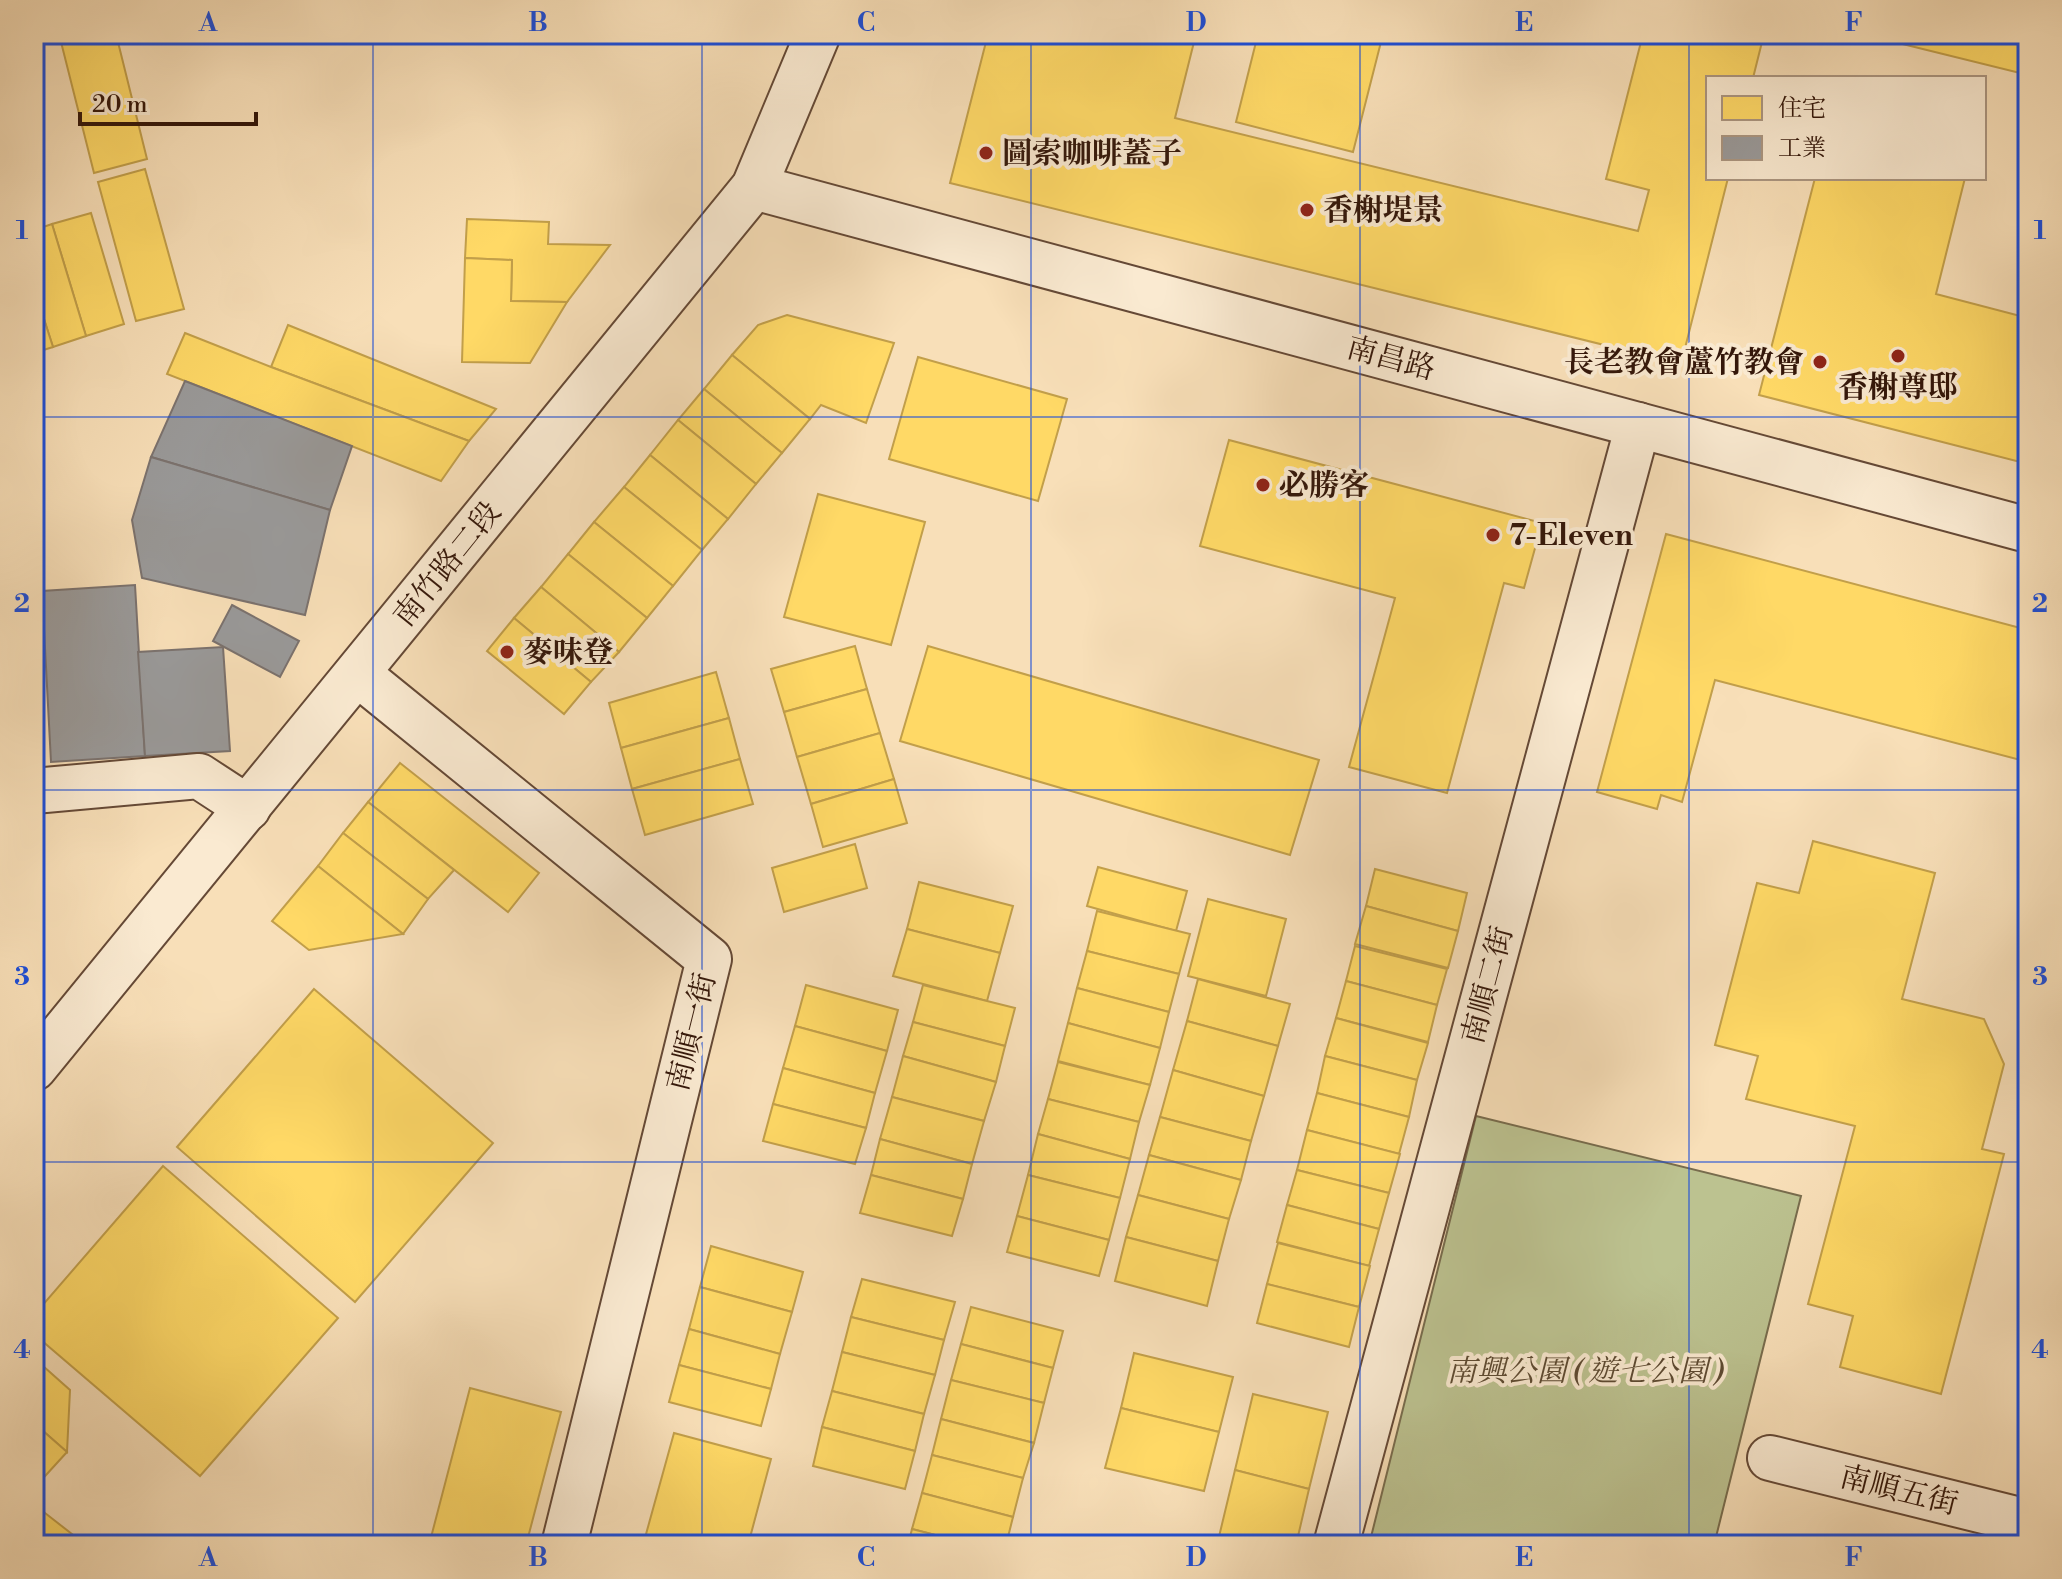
<svg xmlns="http://www.w3.org/2000/svg" width="2062" height="1579" viewBox="0 0 2062 1579" font-family="'Libre Bodoni','Noto Serif TC',serif">
<style>
.green{fill:#bcc290;stroke:#786c4d;stroke-width:2}
.homes{fill:#ffd966;stroke:#c29f4a;stroke-width:2}
.industry{fill:#999;stroke:#7b726e;stroke-width:2}
.lines{fill:none;stroke-linecap:round;stroke-linejoin:round}
.minor-casing{stroke:#654936;stroke-width:48}
.minor{stroke:#faead1;stroke-width:44}
.grid{fill:none;stroke:#1d4ed8;stroke-width:2;stroke-opacity:0.55}
.poi-dot{fill:#8f2418;stroke:#faead1;stroke-width:3}
.labels{text-anchor:middle;stroke-width:8;stroke-linejoin:round;paint-order:stroke}
.poi-label{font-size:30px;font-weight:bold;fill:#34170a;stroke:#faead1;text-anchor:start}
.street-label{font-size:30px;fill:#34170a;stroke:#faead1}
.park-label{font-size:30px;font-style:italic;fill:#5d4a32;stroke:#faead1}
.neatline{fill:none;stroke:#1d4ed8;stroke-width:3}
.grid-label{font-size:26px;text-anchor:middle;font-weight:bold;fill:#1d4ed8}
</style>
<rect width="100%" height="100%" fill="#f8dfb8"/>
<filter id="stains"><feTurbulence type="fractalNoise" baseFrequency=".0025" numOctaves="4"/><feColorMatrix values="0 0 0 0 .2 0 0 0 0 .09 0 0 0 0 .02 0 0 0 .5 -.17"/></filter>
<radialGradient id="worn" r=".72"><stop offset=".6" stop-color="#630" stop-opacity="0"/><stop offset="1" stop-color="#630" stop-opacity=".3"/></radialGradient>
<path class="green" d="M1476 1116 1801 1196 1714 1545H1369Z"/>
<g class="homes">
<path d="M75 34H116L147 159 94 173 60 38Z"/>
<path d="M988 34H1196L1175 118 1638 231 1649 190 1606 179 1643 34H1764L1753 78H1708V178H1728L1681 364 950 183Z"/>
<path d="M1258 34H1383L1353 152 1236 122Z"/>
<path d="M1862 34H2028V75Z"/>
<path d="M145 169 184 309 136 321 98 182Z"/>
<path d="M1815 178H1965L1936 294 2028 318V464L1759 395Z"/>
<path d="M91 213 124 324 86 336 52 224Z"/>
<path d="M467 219 549 222 548 244 610 245 567 302 511 301 512 260 465 258Z"/>
<path d="M52 224 86 336 53 347 34 288V230Z"/>
<path d="M465 258 512 260 511 301 567 302 530 363 462 362Z"/>
<path d="M34 288 53 347 34 353Z"/>
<path d="M787 315 894 343 866 423 821 405 810 419 732 355 758 325Z"/>
<path d="M288 325 496 409 469 441 271 367Z"/>
<path d="M185 333 271 367 469 441 441 481 167 374Z"/>
<path d="M732 355 810 419 782 453 704 389Z"/>
<path d="M918 357 1067 399 1038 501 889 459Z"/>
<path d="M704 389 782 453 756 484 678 420Z"/>
<path d="M678 420 756 484 728 519 650 455Z"/>
<path d="M1229 440 1542 523 1524 588 1504 583 1447 793 1349 767 1395 598 1200 546Z"/>
<path d="M650 455 728 519 702 550 624 487Z"/>
<path d="M624 487 702 550 673 586 594 522Z"/>
<path d="M818 494 925 522 891 645 784 617Z"/>
<path d="M594 522 673 586 647 618 568 554Z"/>
<path d="M1666 534 2028 630V762L1715 680 1682 802 1661 795 1657 809 1597 792Z"/>
<path d="M568 554 647 618 619 652 541 587Z"/>
<path d="M541 587 619 652 591 682 514 618Z"/>
<path d="M514 618 591 682 564 714 487 651Z"/>
<path d="M855 646 867 689 784 712 771 669Z"/>
<path d="M928 646 1319 760 1290 855 900 741Z"/>
<path d="M716 672 729 718 621 748 609 703Z"/>
<path d="M867 689 880 733 797 757 784 712Z"/>
<path d="M729 718 740 759 632 789 621 748Z"/>
<path d="M880 733 894 779 811 804 797 757Z"/>
<path d="M740 759 753 804 645 835 632 789Z"/>
<path d="M400 763 539 873 508 912 368 802Z"/>
<path d="M894 779 907 823 823 847 811 804Z"/>
<path d="M368 802 454 870 428 899 343 833Z"/>
<path d="M343 833 428 899 403 934 318 866Z"/>
<path d="M1813 841 1935 873 1902 999 1984 1019 2004 1064 1982 1149 2004 1154 1941 1394 1840 1367 1853 1316 1808 1304 1855 1126 1746 1099 1758 1056 1715 1045 1757 883 1799 893Z"/>
<path d="M855 844 867 888 784 912 772 868Z"/>
<path d="M318 866 403 934 309 950 272 921Z"/>
<path d="M1098 867 1187 891 1176 931 1087 906Z"/>
<path d="M1375 869 1467 893 1458 931 1366 906Z"/>
<path d="M919 882 1013 906 1000 953 907 929Z"/>
<path d="M1208 899 1286 919 1266 996 1188 976Z"/>
<path d="M1366 906 1458 931 1448 968 1355 944Z"/>
<path d="M1097 911 1190 934 1179 974 1087 951Z"/>
<path d="M907 929 1000 953 987 1001 893 976Z"/>
<path d="M1355 946 1447 969 1437 1005 1346 981Z"/>
<path d="M1087 951 1179 974 1169 1012 1077 988Z"/>
<path d="M1198 979 1290 1004 1278 1046 1187 1021Z"/>
<path d="M1346 981 1437 1005 1428 1042 1336 1018Z"/>
<path d="M806 985 898 1010 887 1051 795 1026Z"/>
<path d="M923 985 1015 1008 1005 1046 913 1022Z"/>
<path d="M1077 988 1169 1012 1160 1048 1068 1023Z"/>
<path d="M314 989 493 1143 355 1302 177 1147Z"/>
<path d="M1336 1018 1428 1043 1417 1080 1325 1056Z"/>
<path d="M1187 1021 1278 1046 1264 1096 1173 1070Z"/>
<path d="M913 1022 1005 1046 996 1082 903 1056Z"/>
<path d="M1068 1023 1160 1048 1150 1085 1058 1061Z"/>
<path d="M795 1026 887 1051 875 1093 783 1068Z"/>
<path d="M903 1056 996 1082 984 1121 892 1097Z"/>
<path d="M1325 1056 1417 1080 1409 1117 1317 1093Z"/>
<path d="M1058 1062 1150 1085 1139 1122 1048 1099Z"/>
<path d="M783 1068 875 1093 866 1128 773 1104Z"/>
<path d="M1173 1070 1264 1096 1251 1141 1160 1117Z"/>
<path d="M1317 1093 1409 1117 1399 1154 1307 1130Z"/>
<path d="M892 1097 984 1121 972 1164 880 1139Z"/>
<path d="M1048 1099 1139 1122 1130 1159 1038 1134Z"/>
<path d="M773 1104 866 1128 855 1164 763 1141Z"/>
<path d="M1160 1117 1251 1141 1241 1180 1149 1155Z"/>
<path d="M1307 1130 1400 1154 1389 1193 1297 1170Z"/>
<path d="M1038 1134 1130 1159 1120 1198 1028 1175Z"/>
<path d="M880 1139 972 1164 963 1199 871 1175Z"/>
<path d="M1149 1155 1241 1180 1229 1219 1138 1195Z"/>
<path d="M163 1166 338 1318 200 1476 34 1334V1315Z"/>
<path d="M1297 1170 1389 1193 1379 1229 1287 1205Z"/>
<path d="M871 1175 963 1199 952 1236 860 1213Z"/>
<path d="M1028 1175 1120 1198 1109 1240 1017 1216Z"/>
<path d="M1138 1195 1229 1219 1218 1261 1126 1237Z"/>
<path d="M1287 1205 1379 1229 1369 1266 1277 1242Z"/>
<path d="M1017 1216 1109 1240 1099 1276 1007 1252Z"/>
<path d="M1126 1237 1218 1261 1207 1306 1115 1281Z"/>
<path d="M1278 1243 1370 1266 1359 1307 1267 1284Z"/>
<path d="M711 1246 803 1272 792 1312 700 1287Z"/>
<path d="M862 1279 955 1302 944 1340 851 1317Z"/>
<path d="M1267 1284 1359 1307 1349 1347 1257 1323Z"/>
<path d="M700 1287 792 1312 780 1354 689 1329Z"/>
<path d="M971 1307 1063 1331 1053 1368 961 1344Z"/>
<path d="M851 1317 944 1340 935 1375 842 1352Z"/>
<path d="M689 1329 780 1354 771 1389 679 1365Z"/>
<path d="M961 1344 1053 1368 1044 1403 951 1380Z"/>
<path d="M842 1352 935 1375 924 1414 832 1391Z"/>
<path d="M1134 1353 1233 1377 1219 1432 1121 1408Z"/>
<path d="M34 1358 70 1390 67 1452 34 1423Z"/>
<path d="M679 1365 771 1389 761 1426 669 1402Z"/>
<path d="M951 1380 1044 1403 1034 1443 941 1419Z"/>
<path d="M470 1388 561 1412 526 1545H429Z"/>
<path d="M832 1391 924 1414 915 1451 822 1427Z"/>
<path d="M1253 1394 1328 1412 1309 1489 1235 1470Z"/>
<path d="M1121 1408 1219 1432 1204 1491 1105 1468Z"/>
<path d="M941 1419 1034 1443 1023 1478 932 1455Z"/>
<path d="M34 1423 67 1452 36 1486 34 1484Z"/>
<path d="M822 1427 915 1451 905 1489 813 1466Z"/>
<path d="M674 1433 771 1459 748 1545H643Z"/>
<path d="M932 1455 1023 1478 1013 1517 922 1493Z"/>
<path d="M1235 1470 1309 1489 1296 1545H1217Z"/>
<path d="M922 1493 1013 1517 1006 1545H974L912 1529Z"/>
<path d="M45 1513 86 1545H34V1527Z"/>
<path d="M912 1529 974 1545H908Z"/>
</g>
<g class="industry">
<path d="M592 34H703V37Z"/>
<path d="M185 381 352 446 330 510 151 457Z"/>
<path d="M151 457 330 510 305 615 142 578 132 520Z"/>
<path d="M135 585 145 756 51 762 42 591Z"/>
<path d="M232 605 299 641 280 677 213 641Z"/>
<path d="M223 647 230 751 145 756 138 652Z"/>
</g>
<g class="lines">
<g class="minor-casing">
<g id="minor">
<path d="M754 187 2028 530"/>
<path d="M358 674 709 959 564 1545"/>
<path d="M34 791 199 776 248 808"/>
<path d="M34 1068 754 187 818 34"/>
<path d="M1770 1458 2028 1522"/>
<path d="M1336 1545 1638 425"/>
</g>
</g>
<use href="#minor" class="minor"/>
</g>
<path class="grid" d="M373 34V1545M702 34V1545M1031 34V1545M1360 34V1545M1689 34V1545M34 417H2028M34 790H2028M34 1162H2028"/>
<g class="poi-dot">
<circle cx="986" cy="153" r="8"/>
<circle cx="1307" cy="210" r="8"/>
<circle cx="1898" cy="356" r="8"/>
<circle cx="1820" cy="362" r="8"/>
<circle cx="1263" cy="485" r="8"/>
<circle cx="1493" cy="535" r="8"/>
<circle cx="507" cy="652" r="8"/>
</g>
<g class="labels">
<g class="poi-label">
<text x="1002" y="163">圖索咖啡蓋子</text>
<text x="1323" y="220">香榭堤景</text>
<text x="1804" y="372" text-anchor="end">長老教會蘆竹教會</text>
<text x="1898" y="397" text-anchor="middle">香榭尊邸</text>
<text x="1279" y="495">必勝客</text>
<text x="1509" y="545">7-Eleven</text>
<text x="523" y="662">麥味登</text>
</g>
<g class="street-label">
<text transform="translate(1391 358) rotate(15)" y="10">南昌路</text>
<text transform="translate(447 564) rotate(-51)" y="10">南竹路二段</text>
<text transform="translate(1487 985) rotate(-75)" y="10">南順二街</text>
<text transform="translate(691 1032) rotate(-76)" y="10">南順一街</text>
<text transform="translate(1899 1490) rotate(14)" y="10">南順五街</text>
</g>
<g class="park-label">
<text x="1585" y="1381">南興公園 ( 遊七公園 )</text>
</g>
</g>
<rect width="2062" height="1579" fill="none" stroke="#f8dfb8" stroke-width="88"/>
<rect x="1706" y="76" width="280" height="104" fill="#faead1" stroke="#ab9681" stroke-width="2"/>
<rect x="1722" y="96" width="40" height="24" fill="#ffd966" stroke="#ab9681" stroke-width="2"/>
<text x="1778" y="116" font-size="24" fill="#34170a">住宅</text>
<rect x="1722" y="136" width="40" height="24" fill="#999999" stroke="#ab9681" stroke-width="2"/>
<text x="1778" y="156" font-size="24" fill="#34170a">工業</text>
<path d="M80 112v12h176v-12" fill="none" stroke="#34170a" stroke-width="4"/>
<text x="92" y="112" font-size="24" fill="#34170a" stroke="#faead1" stroke-width="6" paint-order="stroke">20 m</text>
<rect x="44" y="44" width="1974" height="1491" class="neatline"/>
<g class="grid-label">
<text x="208" y="31">A</text>
<text x="538" y="31">B</text>
<text x="866" y="31">C</text>
<text x="1196" y="31">D</text>
<text x="1524" y="31">E</text>
<text x="1854" y="31">F</text>
<text x="22" y="239">1</text>
<text x="2040" y="239">1</text>
<text x="22" y="612">2</text>
<text x="2040" y="612">2</text>
<text x="22" y="985">3</text>
<text x="2040" y="985">3</text>
<text x="22" y="1358">4</text>
<text x="2040" y="1358">4</text>
<text x="208" y="1566">A</text>
<text x="538" y="1566">B</text>
<text x="866" y="1566">C</text>
<text x="1196" y="1566">D</text>
<text x="1524" y="1566">E</text>
<text x="1854" y="1566">F</text>
</g>
<rect width="100%" height="100%" filter="url(#stains)"/>
<rect width="100%" height="100%" fill="url(#worn)"/>
</svg>
